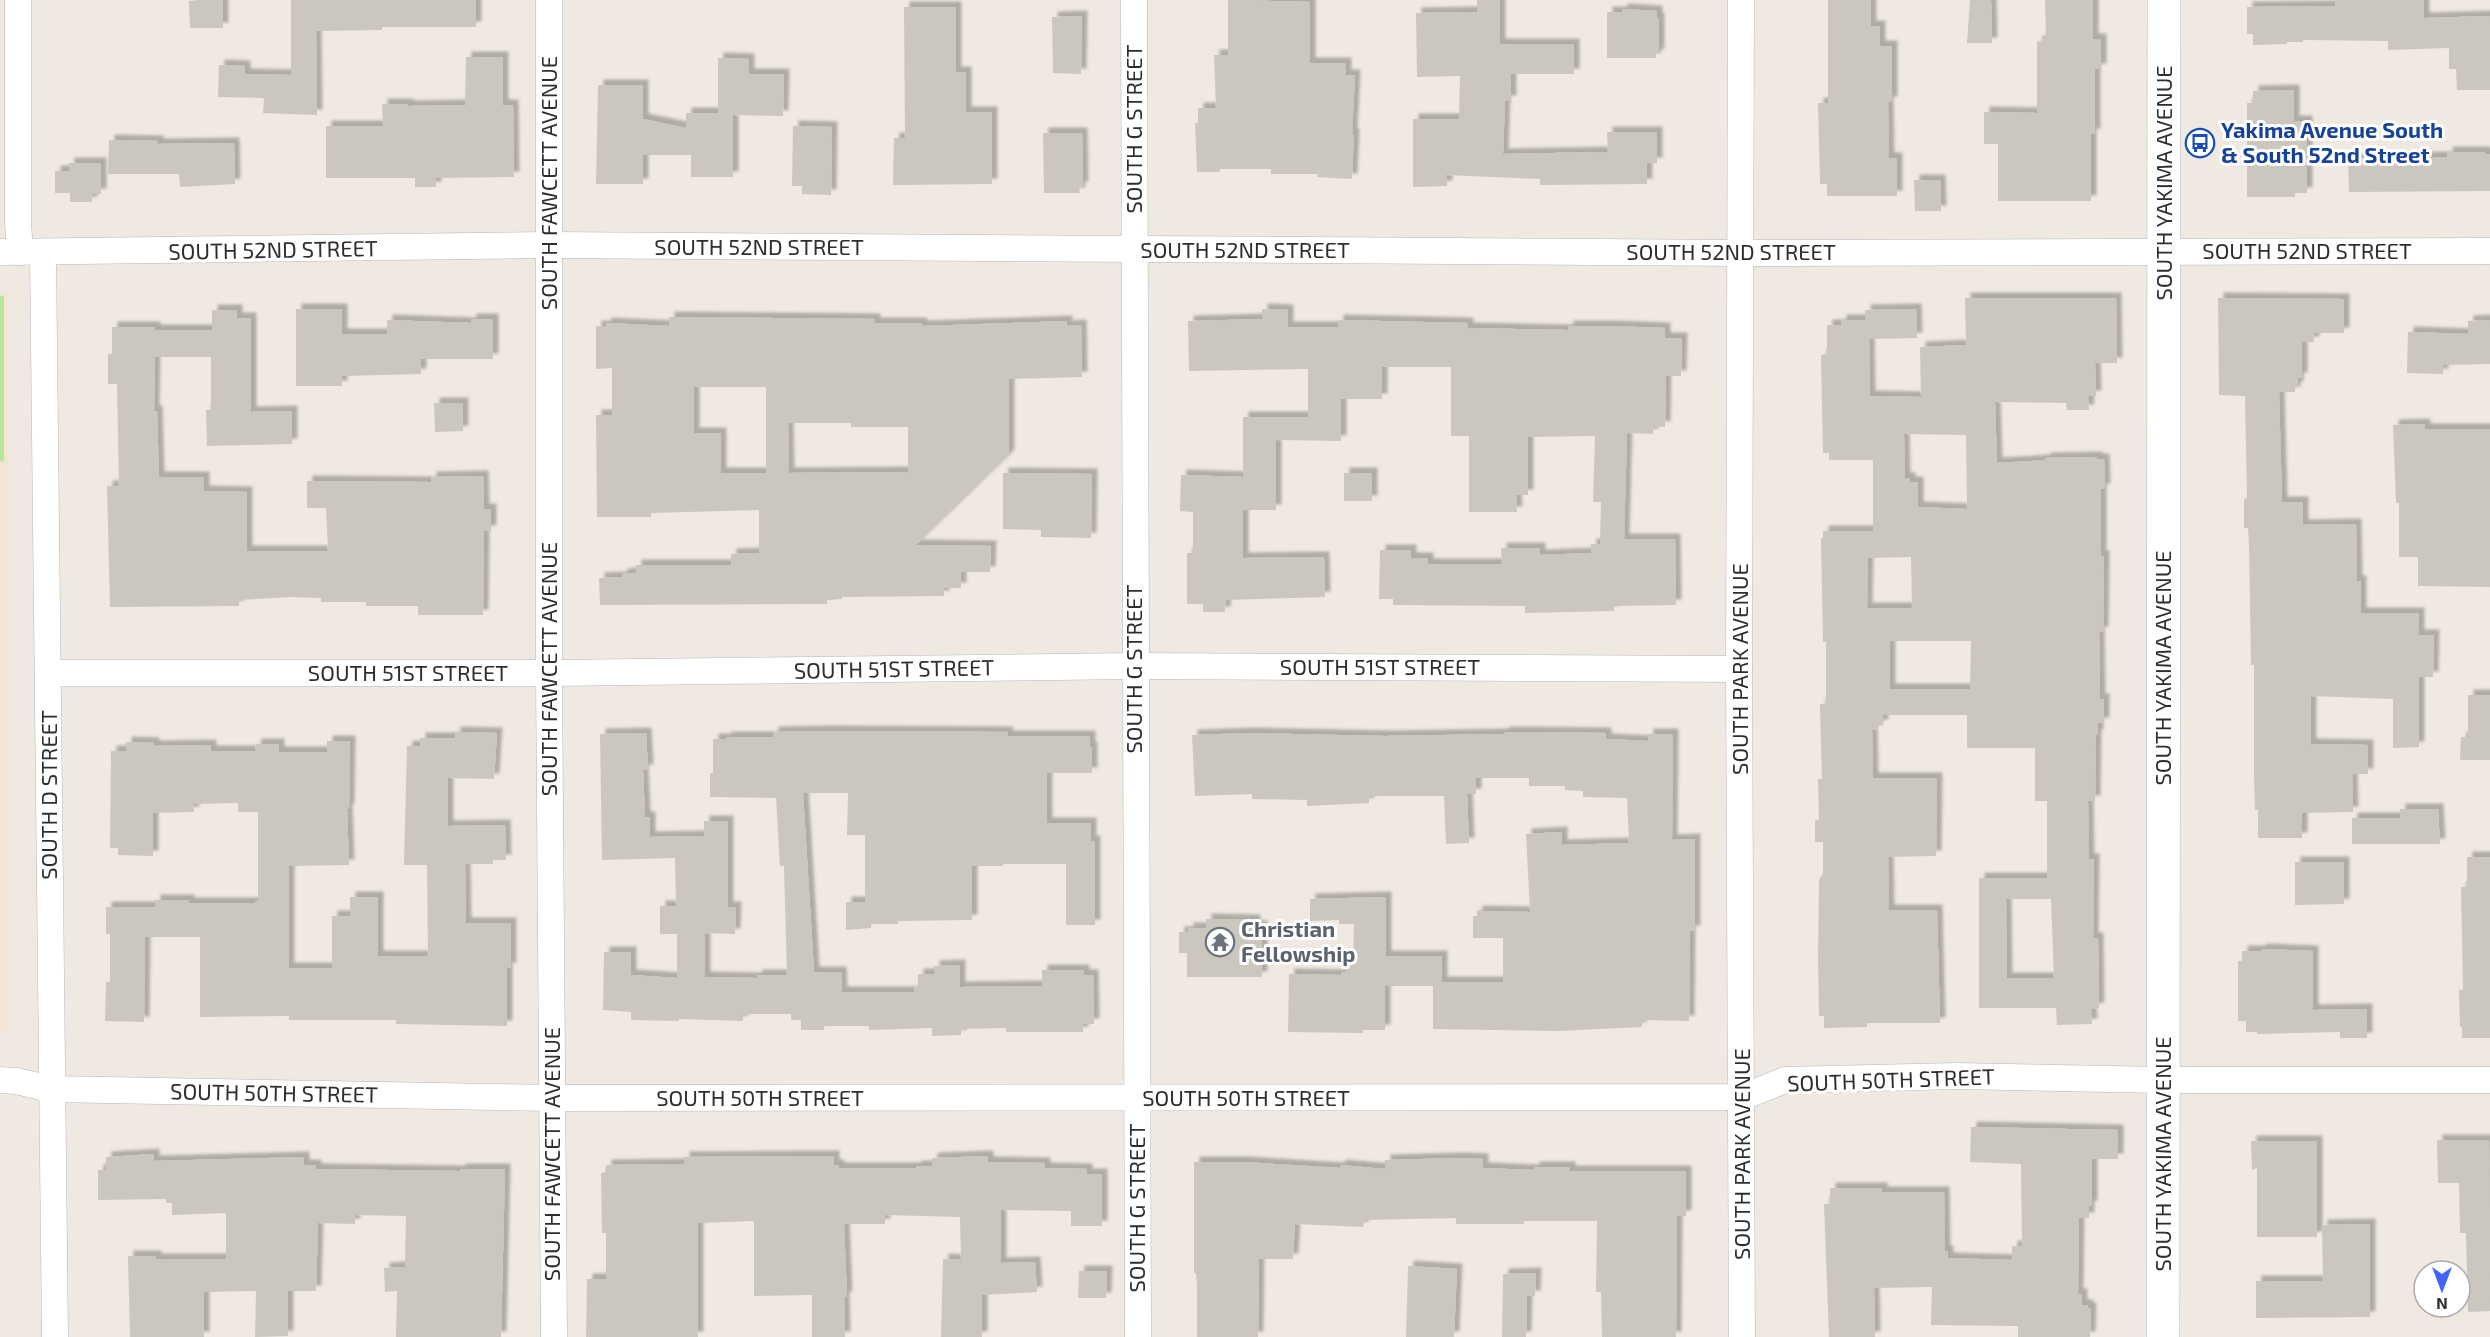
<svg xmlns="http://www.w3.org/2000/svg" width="2490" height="1337" viewBox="0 0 2490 1337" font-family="'Exo 2',sans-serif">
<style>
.education{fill:#f0e6d1}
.green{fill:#b6e59e}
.building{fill:#cbc7bf;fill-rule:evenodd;filter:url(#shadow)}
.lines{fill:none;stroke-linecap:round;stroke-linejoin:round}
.street-casing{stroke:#b4b7c1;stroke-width:27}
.secondary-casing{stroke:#b4b7c1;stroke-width:34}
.street{stroke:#fff;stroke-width:26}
.secondary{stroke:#fff;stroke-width:33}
.labels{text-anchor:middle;stroke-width:6;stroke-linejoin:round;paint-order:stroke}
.street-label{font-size:22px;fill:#2e2e2e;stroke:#fff}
.transit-label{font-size:22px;font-weight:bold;fill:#164399;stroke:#fff;text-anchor:start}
.worship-label{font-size:22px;font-weight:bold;fill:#5b616d;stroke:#fff;text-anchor:start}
</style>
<defs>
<filter id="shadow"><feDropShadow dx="5.5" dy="-5.5" stdDeviation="1.5" flood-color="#0004"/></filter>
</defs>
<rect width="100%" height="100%" fill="#efe9e1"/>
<rect class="education" x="0" y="293" width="9" height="739"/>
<path class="green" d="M0 296H4V462L0 461Z"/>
<g class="building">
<path d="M223 0V28H190L189 1Z"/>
<path d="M291 0H476V27H382V30L316 31 317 115 263 113 264 98 218 97 219 65 245 66V74L291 75Z"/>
<path d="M1228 0 1310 2V63H1346V75H1355L1352 134H1354L1352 179 1317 177 1318 174H1271V169H1220V172H1197L1195 123H1198V108H1216L1214 55H1228Z"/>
<path d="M1477 0H1500V44H1574V74H1511V101H1505L1503 154 1608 152 1607 132H1657V163H1647V184L1540 185V179L1447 175V186L1413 187V119H1459L1460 76 1417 77 1416 13 1477 12Z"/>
<path d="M1828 0H1871V26H1880V46H1892V102H1888L1889 158H1897V196H1827V184H1820L1818 103H1828Z"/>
<path d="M1970 0H1991L1992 43H1967Z"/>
<path d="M2045 0H2093V39H2101V69H2095V134H2091V201H1998V144H1984V112L2037 113V42L2046 39Z"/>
<path d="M2335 0H2424V18L2490 16V90H2457L2456 69H2449V48L2388 50V41L2303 40V42H2287V44L2253 45V34H2247V7L2335 6Z"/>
<path d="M904 7H956V72H966V112H992V184L893 185 894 138H905Z"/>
<path d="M1622 9 1657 11V18H1659V54H1656V58H1607V12H1622Z"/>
<path d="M1082 16 1081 74 1053 73 1052 17Z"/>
<path d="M466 57H503V105H513L514 177 436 178V187H415V178H326V126H383L382 104H408V106L465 105Z"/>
<path d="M718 58 749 59V74H784L783 116 733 115V177H691V155H643V184H596L598 85H643V119L686 128V113H718Z"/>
<path d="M2294 90V121H2307V193H2295V197H2247V103H2253V91Z"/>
<path d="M793 126 832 127 831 195 802 194V186H792Z"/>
<path d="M1043 133H1082L1083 187H1079L1080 193H1044Z"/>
<path d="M109 140 158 141V144L234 143 235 184 180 187 179 174H108Z"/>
<path d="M2447 152H2485V154H2490V191L2349 192 2348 158 2448 157Z"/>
<path d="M69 163H101V194H92V202H70V193H55V171H69Z"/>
<path d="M1914 180H1940L1941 211H1915Z"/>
<path d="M1965 298H2116L2117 363H2095L2096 396H2088L2089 410H2067L2066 403 1995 402 1997 463 2045 460V458L2097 457V459H2104L2105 489H2101V556H2104L2103 632H2099L2100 699H2104V723H2098V735H2096L2095 801H2088L2089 859H2094L2093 938H2098L2099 1008 2091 1009 2092 1024 2057 1025 2056 1008H1979V878H2047V801H2035V748H1967V715H1883V725H1877V730H1872L1873 778H1937L1936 856 1888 857 1889 910H1937L1940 1023H1867V1027L1824 1028V1016H1819L1818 959 1819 880 1823 874V842H1815V820H1819L1818 779H1822L1820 704H1826V642H1823L1821 538H1823V531H1873V460H1829V453H1823L1821 355 1827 354V325H1841V320H1866L1865 310 1916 309 1917 338 1869 339 1870 396 1921 397 1920 347 1966 345ZM1904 434 1966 435 1967 509 1918 507V482H1910V478H1905ZM1911 557 1912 608H1867L1868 558ZM1890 641H1971L1970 689H1890ZM2006 899H2051L2054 978H2007Z"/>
<path d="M2218 298 2344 299V333H2314V342H2302V378H2298V387H2295V392H2279L2282 502H2303V525L2356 524 2357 581H2361V613H2419V635H2434L2433 677H2419V747L2393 748V699L2311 696V744L2368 745V774H2352L2353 812 2302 813V838H2258V810H2255L2254 774V665H2251L2249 546 2248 528H2244V499L2247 498 2245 396 2219 395Z"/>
<path d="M296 309H342V334H387V320L471 323V319H493V359H421V374L342 376V386H296Z"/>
<path d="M1262 309 1288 310V327H1338V320L1468 323V328L1568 330V326H1609L1665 328V338H1682L1681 376H1666L1665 427 1653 426V434L1627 433 1624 539H1675L1676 605 1614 606V611L1525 613V606L1393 605V599H1379L1380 550H1411V558H1428V564H1502L1501 548H1540V555L1591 553V544H1600L1601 502H1593L1595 436 1528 437V495H1516L1517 512H1469V436H1451V367H1382V399H1341V441L1276 440V510H1243V558L1324 557 1325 597 1226 600 1225 612H1203V604H1187V553H1193V512L1180 511 1181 475 1243 477V417H1308V369L1189 371 1188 321 1262 319Z"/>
<path d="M212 310H237V318H251V412L292 411V444L207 446 206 410H211V357H155L154 411H157L159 477H204V491L247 492V551H328L326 508H307V481L431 482V477L483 476 484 509H491V531H484L483 615H418V606H366V602H321V598L291 597 239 600V606L110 607 107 486H119L117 384H108V354H112V327H155V330H212Z"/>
<path d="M669 317 875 319V323H921L922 326 1067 321V326L1081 325 1082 377 1009 379V455L916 545 991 546 990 572H961V588H944V596L842 597V599L827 600V604L600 605 599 578 622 577V574L636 573V565H731V554L759 553V510L651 513V517H597L596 415H612V368L596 369V326H606V323L669 326ZM694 387H766V473H721V433H694ZM788 423H851V427H908V472L789 473Z"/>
<path d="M2490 320V364L2443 365V374L2407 373 2408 332 2468 334V321Z"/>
<path d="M434 403H463V431L435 432Z"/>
<path d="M2425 424V429H2490V587L2418 586V557H2399V503H2396L2393 425Z"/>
<path d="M1003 473 1092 474 1091 538 1041 537V530L1003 529Z"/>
<rect x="1344" y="473" width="28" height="28"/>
<path d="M2468 695H2490V760H2460L2461 737H2468Z"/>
<path d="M827 731 1008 732 1007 736H1090V747H1092V773H1047V823H1091V841H1095V925H1066V864H1003V866H972V920L898 921V924H871V928L846 930V902H865V835H847L848 793H803L814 972H841L842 992H914V988L918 987V974H934V966L960 965V987L1042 986V970H1084V975H1093L1094 1024H1083V1032H1006V1028L961 1029V1035L932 1036V1028L869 1030V1026H824V1030H801V1020H791V1014H743V1021L679 1019V1021L631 1020V1012L603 1010 604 952H631V975L677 978V934H660V906H676L675 858 602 860 600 734 646 733 648 770H643L645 817H650V837L704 836V821H728V907H736L735 934 705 933V977L757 978V975H787L784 866H780L776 798 710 797V773H713V739H726V737H773V732Z"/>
<path d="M455 732 497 733 494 779 448 778V826L505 825 506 860H493V864H465L466 923H511V968H507V1026L396 1024V1020H289V1016L200 1017V937H145L144 1022 105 1021 106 982H110V934H106V907H155V900H189V903H255V901H258V812H238V803L193 804 194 812 153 813V856L118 855V848H110L111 751H126V742L154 743V746L211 745V751H255L256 744H279V752H327V741H350L349 809H347L349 865 289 866V968H332V916H350V897H378V956H428L427 865H404L407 746H420V738H455Z"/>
<path d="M1504 732 1606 733V739L1648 741V734H1673L1672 840 1695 839V931H1690L1689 1021 1642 1020V1027L1557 1031 1433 1029V986H1385V1030H1363V1033L1288 1032 1289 974 1341 975V972H1346V966H1353L1354 924H1339V920L1310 921V899L1386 897V956H1442V982H1503V938H1473V916H1477V911L1530 912 1526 834 1562 832V845L1629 843 1627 798 1583 797V791L1565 790V786H1529V778H1476V794H1467L1469 843 1446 844 1444 796H1369V803L1307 806V800L1252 799V794L1195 796 1192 735 1251 733 1385 736 1504 734Z"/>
<path d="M2400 809H2438L2440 844H2352V818H2400Z"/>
<path d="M2467 857H2490V1038H2462V1027H2460L2459 990H2463L2461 887H2467Z"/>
<path d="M2295 862H2344V904L2295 905Z"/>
<path d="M1206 919 1255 920V926H1262V977H1187V953H1179V932H1188V928H1206Z"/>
<path d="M2261 949 2313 951V1010L2367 1009V1038H2340V1032L2257 1034V1032H2246V1021H2238V961H2242V951H2261Z"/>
<path d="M1971 1127 2118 1130V1159H2092V1206H2089V1218H2079L2078 1294H2082V1305H2088V1308H2091L2090 1337H2018V1326L1931 1325 1932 1287 1874 1288 1875 1337H1829L1824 1204H1830V1188H1882V1192H1944L1945 1251H1948V1258L2010 1260 2012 1258V1246H2022L2021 1164 1970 1162Z"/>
<path d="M2437 1140H2489L2490 1311 2468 1312 2466 1233H2460L2459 1183H2438Z"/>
<path d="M2251 1141H2317V1237H2257V1168L2252 1170Z"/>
<path d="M154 1154V1161L304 1157V1165H316V1169L460 1171V1169H505L501 1337H396L397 1291 385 1292 384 1268 405 1267 406 1216 355 1215V1224L318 1223 316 1291H288V1336L255 1337 256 1291 204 1292V1337H130L128 1256H156V1259H226V1213L172 1215V1203H166V1199L98 1200V1170H106V1157Z"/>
<path d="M834 1156V1165H839V1168H916V1166H932V1158L988 1156V1162L1045 1163V1168L1087 1169V1174H1102V1226H1071V1211L1001 1210V1263L1035 1262 1037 1292 982 1295V1337H941L943 1259 961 1260 960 1217 885 1215V1224H844L847 1297H844L845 1337H812V1295L754 1296V1221L698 1223V1337H586L587 1279H606V1233H602L601 1173 606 1172V1165L684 1164V1157Z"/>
<path d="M1460 1158 1483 1159V1168L1534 1170V1167H1570V1171H1686V1216H1677L1676 1337H1602L1601 1292H1596L1597 1221H1524V1224H1456V1218L1364 1220 1363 1227 1295 1224 1293 1259H1259L1258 1337H1197V1284L1196 1273H1194V1162H1243L1340 1168V1165L1385 1169V1160Z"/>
<path d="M2370 1224V1317L2256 1318V1281H2323L2322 1225Z"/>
<path d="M1408 1266 1457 1269 1454 1337H1406Z"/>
<path d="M1079 1271H1107L1106 1298H1078Z"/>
<path d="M1536 1273 1535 1296H1527L1526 1337H1502L1503 1274Z"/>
</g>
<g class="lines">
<g class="street-casing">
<g id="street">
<path d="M18 0V223L20 252"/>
<path d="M549 0V673L554 1337"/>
<path d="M1134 0 1138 1337"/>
<path d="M1741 0 1739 669 1742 1337"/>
<path d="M0 252 549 245 1741 253 2490 251"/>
<path d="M43 253 55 1337"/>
<path d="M48 673H549L1134 666 1739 669"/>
<path d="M0 1080 16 1081 51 1089 552 1098 1743 1097 1785 1080 1956 1076 2163 1080H2490"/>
</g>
</g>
<g class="secondary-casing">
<path id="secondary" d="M2163 1337 2164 0"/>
</g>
<use href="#street" class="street"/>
<use href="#secondary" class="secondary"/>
</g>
<defs>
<g id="bus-ring" transform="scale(1.5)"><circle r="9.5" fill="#fff" stroke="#1a4fb4" stroke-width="1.5"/><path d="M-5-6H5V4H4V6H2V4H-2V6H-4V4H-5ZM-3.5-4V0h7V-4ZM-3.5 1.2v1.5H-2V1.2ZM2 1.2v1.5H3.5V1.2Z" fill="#1a4fb4"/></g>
<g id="temple-ring" transform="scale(1.5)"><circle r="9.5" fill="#fff" stroke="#6b7280" stroke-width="1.5"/><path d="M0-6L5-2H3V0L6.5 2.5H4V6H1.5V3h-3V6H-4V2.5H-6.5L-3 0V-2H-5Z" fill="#6b7280"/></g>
</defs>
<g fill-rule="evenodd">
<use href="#bus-ring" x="2200" y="143"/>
<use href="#temple-ring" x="1220" y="942"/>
</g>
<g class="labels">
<g class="street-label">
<text transform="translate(1134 129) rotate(-90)" y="8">SOUTH G STREET</text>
<text transform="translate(549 183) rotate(-90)" y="8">SOUTH FAWCETT AVENUE</text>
<text transform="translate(2164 183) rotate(-90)" y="8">SOUTH YAKIMA AVENUE</text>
<text x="759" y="255">SOUTH 52ND STREET</text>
<text transform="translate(273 250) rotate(-1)" y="8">SOUTH 52ND STREET</text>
<text x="1245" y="258">SOUTH 52ND STREET</text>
<text x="2307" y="259">SOUTH 52ND STREET</text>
<text x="1731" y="260">SOUTH 52ND STREET</text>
<text x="1380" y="675">SOUTH 51ST STREET</text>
<text transform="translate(2163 668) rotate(-90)" y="8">SOUTH YAKIMA AVENUE</text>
<text transform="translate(549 669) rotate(-90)" y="8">SOUTH FAWCETT AVENUE</text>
<text transform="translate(894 669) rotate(-1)" y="8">SOUTH 51ST STREET</text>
<text transform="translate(1134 669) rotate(-90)" y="8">SOUTH G STREET</text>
<text transform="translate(1740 669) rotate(-90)" y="8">SOUTH PARK AVENUE</text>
<text x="408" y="681">SOUTH 51ST STREET</text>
<text transform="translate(49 795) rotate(-90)" y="8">SOUTH D STREET</text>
<text transform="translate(1891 1080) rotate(-2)" y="8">SOUTH 50TH STREET</text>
<text transform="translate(274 1093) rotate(1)" y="8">SOUTH 50TH STREET</text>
<text x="760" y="1106">SOUTH 50TH STREET</text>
<text x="1246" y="1106">SOUTH 50TH STREET</text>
<text transform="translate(552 1154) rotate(-90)" y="8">SOUTH FAWCETT AVENUE</text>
<text transform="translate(1742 1154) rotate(-90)" y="8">SOUTH PARK AVENUE</text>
<text transform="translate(2163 1154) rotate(-90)" y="8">SOUTH YAKIMA AVENUE</text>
<text transform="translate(1137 1208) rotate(-90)" y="8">SOUTH G STREET</text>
</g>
<g class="transit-label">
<text x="2221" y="138">Yakima Avenue South<tspan x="2221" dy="25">&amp; South 52nd Street</tspan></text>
</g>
<g class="worship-label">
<text x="1241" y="937">Christian<tspan x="1241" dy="25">Fellowship</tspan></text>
</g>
</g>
<g transform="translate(2442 1289) rotate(180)"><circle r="28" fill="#ffffff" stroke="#ababab" stroke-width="1.5"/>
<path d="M0-4.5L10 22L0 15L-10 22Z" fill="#4264fb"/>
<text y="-9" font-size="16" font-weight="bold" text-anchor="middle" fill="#2e2e2e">N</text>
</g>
</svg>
